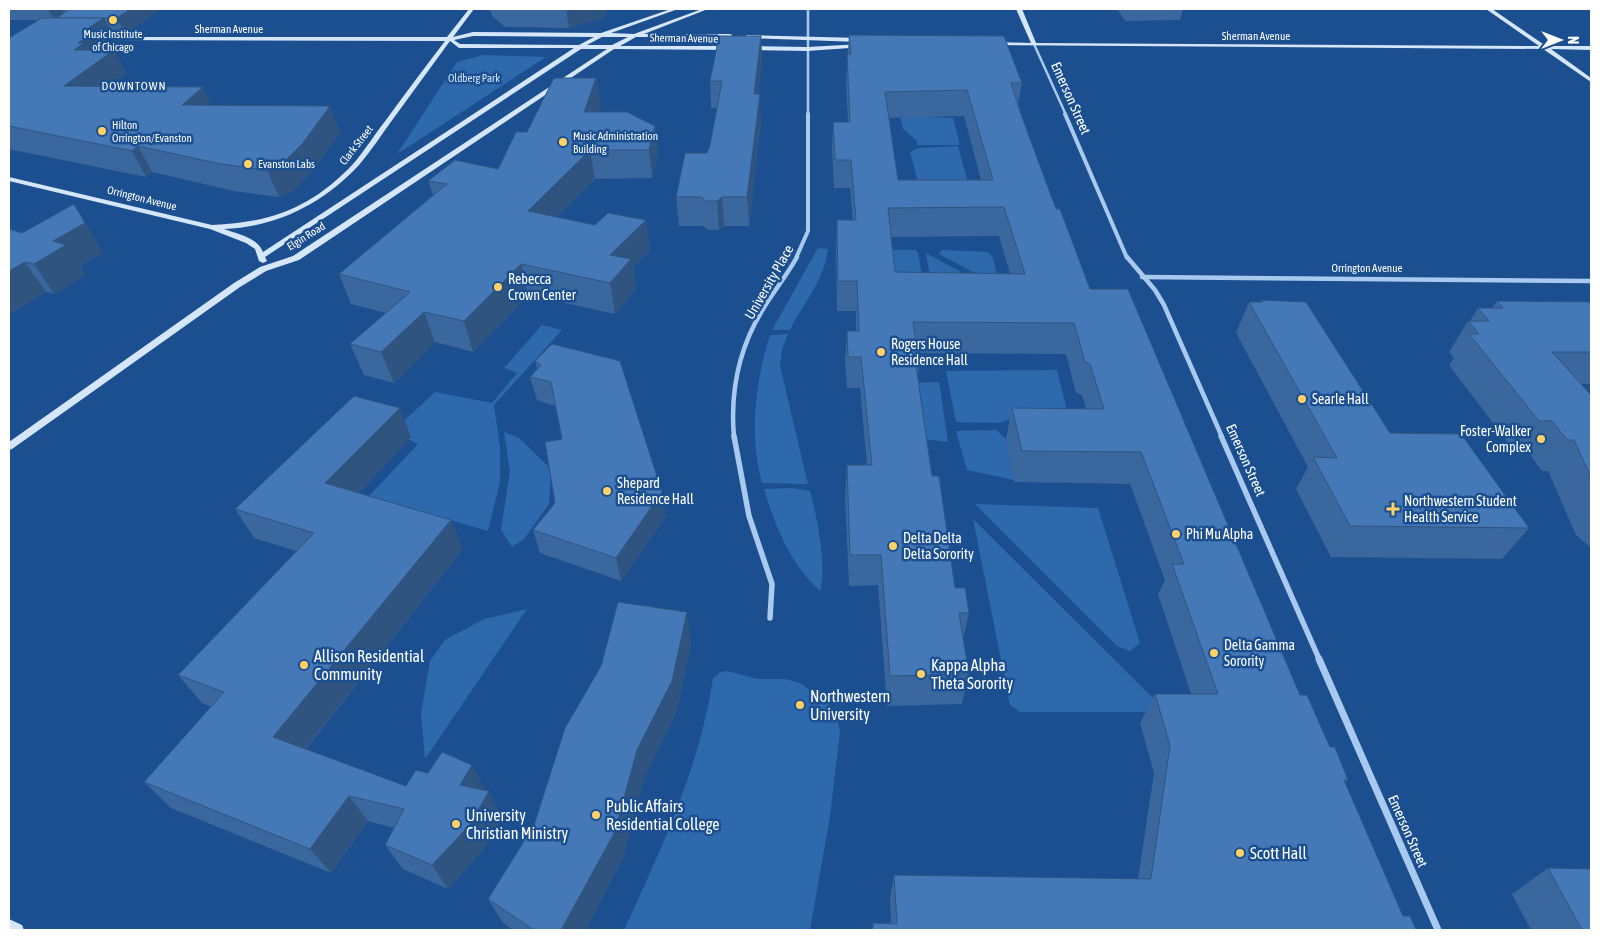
<svg xmlns="http://www.w3.org/2000/svg" width="1600" height="939" viewBox="0 0 1600 939" font-family="'Asap Condensed',sans-serif">
<style>
.green{fill:#2e69ad}
.lines{fill:none;stroke-linecap:round;stroke-linejoin:round}
.street-far4{stroke:#a9c9ee;stroke-width:2.5}
.street-far3{stroke:#a9c9ee;stroke-width:4}
.street-far2{stroke:#a9c9ee;stroke-width:4.5}
.street-far1{stroke:#a9c9ee;stroke-width:5.5}
.street{stroke:#a9c9ee;stroke-width:7}
.secondary{fill:#d6e6fa;fill-rule:evenodd}
.wall{fill:#3a679d;fill-rule:evenodd}
.shaded-wall{fill:#305480}
.building{fill:#4478b7;stroke:#305480;fill-rule:evenodd}
.poi-dot{fill:#ffd166;stroke:#1b4f8f;stroke-width:2}
.labels{text-anchor:middle;stroke-width:5;stroke-linejoin:round;paint-order:stroke}
.far-street-label{font-size:11px;fill:#fff;stroke:#1b4f8f}
.far-poi-label{font-size:11px;fill:#fff;stroke:#1b4f8f;text-anchor:start}
.far-park-label{font-size:11px;fill:#cfe3fa;stroke:#1b4f8f}
.far-neighbourhood-label{font-size:12px;letter-spacing:1px;fill:#fff;stroke:#1b4f8f}
.street-label{font-size:14px;fill:#fff;stroke:#1b4f8f}
.poi-label{font-size:14px;fill:#fff;stroke:#1b4f8f;text-anchor:start}
.near-poi-label{font-size:16px;fill:#fff;stroke:#1b4f8f;text-anchor:start}
</style>
<rect width="100%" height="100%" fill="#1b4f8f"/>
<g class="green">
<path d="M483 55 546 57 397 154 457 62Z"/>
<path d="M900 116 953 118 960 145H917V141L903 129Z"/>
<path d="M958 146 972 198 922 196 910 152 918 148Z"/>
<path d="M818 248 828 249C824 281 804 302 790 330H772Z"/>
<path d="M890 250H915L918 252 924 288 893 289Z"/>
<path d="M942 250 988 252 992 256 1001 287 939 254Z"/>
<path d="M926 253 1001 294 933 295Z"/>
<path d="M542 325 562 330 494 405 500 447V482L488 531 369 496 418 444 392 432 435 392 492 403 517 373 504 368Z"/>
<path d="M788 334 782 349 780 366 808 484 762 483C749 434 755 383 770 335Z"/>
<path d="M1057 370 1067 410 1022 415 999 423 956 422 946 371Z"/>
<path d="M939 382 948 442 922 439 917 383Z"/>
<path d="M996 430 1006 439 1014 480 967 470 956 431Z"/>
<path d="M504 432 519 438 551 469 549 504 524 539 512 547 501 530 510 471Z"/>
<path d="M792 488 810 491C817 516 827 566 820 591 790 564 775 526 764 489Z"/>
<path d="M975 504 1098 508 1140 643 1130 651 1117 646Z"/>
<path d="M973 519 1154 699 1161 712H1020L1010 705Z"/>
<path d="M527 609 425 759 421 713 430 661 445 640 484 619Z"/>
<path d="M727 671 758 679H785L800 683 828 702 837 718 840 732 830 816 810 930H624C661 850 700 766 713 678L720 672Z"/>
</g>
<g class="lines">
<g class="street-far4">
<path d="M808 9V115"/>
<path d="M1034 44 1066 115"/>
</g>
<g class="street-far3">
<path d="M1065 114 1127 258"/>
<path d="M796 258 808 231V114"/>
</g>
<g class="street-far2">
<path d="M1127 257 1155 290 1164 305 1222 437"/>
<path d="M1142 277 1591 281"/>
<path d="M734 437C730 392 739 348 763 309 774 291 787 275 797 257"/>
</g>
<g class="street-far1">
<path d="M734 436 749 516 772 584 770 618"/>
<path d="M1221 436 1320 661"/>
</g>
<path class="street" d="M1319 659 1438 930"/>
<g class="secondary">
<path d="M469 9H474L453 37 473 32 601 33 671 9H678L611 33 634 34 702 9H708L644 34H730L732 35V37H636L620 46H729L732 48 729 50 614 49 299 260 266 271 240 287 12 449 9 450V442L234 283 260 267 293 256 607 49H581L265 257 267 261 263 263 259 261 255 249 246 243 210 229 9 181V177L212 225C271 223 313 207 354 163 365 150 375 134 386 120 405 94 425 67 445 41L101 40 99 39V37H447ZM473 36 594 37 579 45 460 44 454 40ZM602 37H628L612 45H587ZM450 41 459 48H574L263 252C257 237 237 234 224 229 276 227 323 204 359 165 371 151 382 134 393 119 412 93 431 67 450 41Z"/>
<path d="M1016 9H1022L1036 43 1539 46 1486 9H1492L1546 46H1591V50L1551 49 1591 78V82L1543 49 993 45 992 44 995 42 1031 43Z"/>
<path d="M747 35 860 38 863 40 860 42 745 38 744 37Z"/>
<path d="M862 44 864 45V47L807 51 749 50 746 48 749 46 807 47Z"/>
<path d="M9 919 22 925 24 930H9Z"/>
</g>
</g>
<g class="wall">
<path d="M9 9H161L125 34H112L116 41 107 47 108 50H114L126 74 110 86 211 106H330L340 132 313 170 292 192 279 197 234 191 152 172 146 177 9 149V38L38 20H9Z"/>
<path d="M490 9H608L605 17 569 28 505 27 492 16Z"/>
<path d="M1117 9H1183L1180 20 1125 21Z"/>
<path d="M849 35 1022 83 1018 105 1056 209 1090 289 1300 695 1348 780 1345 783 1403 916 1416 930H872L873 923 891 924 890 899 894 875 1138 879 1154 773 1140 723 1155 694H1191L1158 594 1165 580 1130 484 1014 482 1006 439 1012 408 1086 409 1082 395 1076 393 1066 354 917 353 919 366 918 376 932 476 955 588 969 613 963 639 969 674 962 704 887 706 878 585 849 586 845 496 847 465H867L860 388H847L845 361 847 331H856V311H837L836 249 837 220H853L850 188H834L832 149 833 122H848L846 80ZM964 116 981 180H898L889 118ZM999 236 1010 274 895 272 891 237Z"/>
<path d="M761 36 762 61 758 94 761 121 749 226H724L719 230H708L703 226H679L676 197 707 153 710 145 717 108H711L710 81Z"/>
<path d="M596 78 601 105 598 112 655 126 658 154 652 178 595 179 557 217 595 225 646 220 650 250 633 267 636 289 615 314 528 295 473 352 435 342 394 383 364 375 350 344 386 313 351 304 339 274 433 195 428 181 498 169 527 132Z"/>
<path d="M9 229 103 252 80 266 85 275 54 294 46 292 9 314Z"/>
<path d="M1261 300 1390 433 1529 528 1502 559 1331 557 1296 489 1308 467 1236 333 1249 302H1260Z"/>
<path d="M1497 301 1591 302V384H1581L1591 395V548L1576 535 1548 471H1542L1528 452H1515L1449 365 1454 358 1449 352 1468 321H1470L1478 308H1492Z"/>
<path d="M552 344 666 516 621 581 540 553 533 530 555 503 562 439 555 406 537 400 530 377 537 369 535 361Z"/>
<path d="M411 437 359 493 463 549 306 749 406 786 485 790 502 817 483 850 448 889 403 869 385 845 394 828 368 821 331 873 171 808 144 782 212 707 202 703 178 675 296 551 254 538 235 509Z"/>
<path d="M691 643 677 711 644 778 623 858 586 930H513L503 923 488 899Z"/>
<path d="M1548 868 1591 930H1531L1512 894Z"/>
</g>
<g class="shaded-wall">
<path d="M48 9H62L64 14 54 20Z"/>
<path d="M130 9H161L125 34 117 18Z"/>
<path d="M566 9H608L605 17 569 28Z"/>
<path d="M104 18 116 41 107 47 110 53 114 50 126 74 78 111 64 86 74 50 87 29Z"/>
<path d="M761 36 762 61 755 121 754 94Z"/>
<path d="M596 78 601 105 588 139 584 112Z"/>
<path d="M203 87 214 112 182 105Z"/>
<path d="M760 94 761 121 749 226 747 197Z"/>
<path d="M330 106 340 132 313 170 292 192 279 197 267 170Z"/>
<path d="M655 126 658 154 652 178 649 150Z"/>
<path d="M138 146 152 172 146 177 132 151Z"/>
<path d="M590 150 595 179 534 240 528 211Z"/>
<path d="M722 197 724 226 719 230 717 201Z"/>
<path d="M74 204 103 252 80 266 85 275 54 294 34 264Z"/>
<path d="M646 220 650 250 633 267 636 289 615 314 610 283V255Z"/>
<path d="M25 262 46 292 9 314V271Z"/>
<path d="M521 264 528 295 473 352 464 321Z"/>
<path d="M424 312 435 342 394 383 381 352Z"/>
<path d="M400 408 411 437 340 513 325 483Z"/>
<path d="M662 492 666 516 621 581 616 558Z"/>
<path d="M451 520 463 549 294 763 273 737Z"/>
<path d="M687 612 691 643 677 711 644 778 623 858 586 930H561Z"/>
<path d="M472 765 486 791 460 785Z"/>
<path d="M489 791 502 817 483 850 448 889 432 865Z"/>
<path d="M349 796 368 821 331 873 310 849Z"/>
</g>
<g class="building">
<path d="M70 9H130L117 18H56Z"/>
<path d="M42 18H104L87 29 98 30 78 43H84L74 50H114L64 86 203 87 182 105 330 106 303 143 281 165 267 170 221 164 138 146 132 151 9 126V38Z"/>
<path d="M849 35 1004 36 1022 83H1011L1022 117 1056 209H1060L1090 289H1128L1300 695H1307L1330 747H1335L1348 780H1344L1403 916H1410L1416 930H873V923L897 924 894 875 1151 879 1170 745 1155 694H1218L1172 564H1184L1141 452 1022 451 1012 408 1104 409 1090 364 1085 362 1074 323 913 322 919 366H916L932 476H939L955 588H965L969 613H959L969 674 890 676 881 555H850L847 465H872L861 357H848L847 331H859L857 281H838L837 220H856L851 160H835L833 122H850L847 54H851ZM967 90 993 180H898L885 92ZM1004 207 1025 274 895 272 888 208Z"/>
<path d="M719 36H761L754 94H760L747 197H722L717 201H706L701 197H676L685 153H707L710 145 722 81H710Z"/>
<path d="M554 78H596L584 112H627L655 126 649 150H590L528 211 595 225 608 213 646 220 610 255 631 259 610 283 521 264 464 321 424 312 381 352 350 344 410 292 339 274 447 184 428 181 455 160 498 169 516 132H527Z"/>
<path d="M74 204 85 223 53 241 66 245 34 264 25 262 9 271V229L22 233Z"/>
<path d="M1261 300 1306 302 1390 433 1461 434 1529 528 1350 526 1313 457 1337 458 1249 302H1263Z"/>
<path d="M1497 301 1591 302V352H1552L1591 395V477L1574 440H1567L1552 421H1539L1469 334H1479L1468 321H1489L1478 308H1503Z"/>
<path d="M552 344 620 361 662 492 616 558 533 530 555 503 545 442 562 439 551 382 530 377 541 365 535 361Z"/>
<path d="M354 396 400 408 325 483 451 520 273 737 406 786 416 770 428 773 442 752 472 765 460 785 489 791 469 826 432 865 385 845 404 809 349 796 310 849 144 782 224 692 178 675 314 533 235 509Z"/>
<path d="M618 602 687 612 672 681 637 750 615 832 561 930H534L488 899 534 825 565 728 601 666Z"/>
<path d="M1548 868 1591 869V930H1582Z"/>
</g>
<g class="poi-dot">
<circle cx="113" cy="20" r="5"/>
<circle cx="102" cy="131" r="5"/>
<circle cx="563" cy="142" r="5"/>
<circle cx="248" cy="164" r="5"/>
<circle cx="498" cy="287" r="5"/>
<circle cx="881" cy="352" r="5"/>
<circle cx="1302" cy="399" r="5"/>
<circle cx="1541" cy="439" r="5"/>
<circle cx="607" cy="491" r="5"/>
<path d="M1390.5 501.5h5v5h5v5h-5v5h-5v-5h-5v-5h5z"/>
<circle cx="1176" cy="534" r="5"/>
<circle cx="893" cy="546" r="5"/>
<circle cx="1214" cy="653" r="5"/>
<circle cx="304" cy="665" r="5"/>
<circle cx="921" cy="674" r="5"/>
<circle cx="800" cy="705" r="5"/>
<circle cx="596" cy="815" r="5"/>
<circle cx="456" cy="824" r="5"/>
<circle cx="1240" cy="853" r="5"/>
</g>
<g class="labels">
<g class="far-street-label">
<text x="229" y="33">Sherman Avenue</text>
<text x="1256" y="40">Sherman Avenue</text>
<text transform="translate(684 38) rotate(1)" y="4">Sherman Avenue</text>
<text transform="translate(356 145) rotate(-52)" y="4">Clark Street</text>
<text transform="translate(142 198) rotate(14)" y="4">Orrington Avenue</text>
<text transform="translate(306 236) rotate(-32)" y="4">Elgin Road</text>
<text x="1367" y="272">Orrington Avenue</text>
</g>
<g class="far-poi-label">
<text x="113" y="38" text-anchor="middle">Music Institute<tspan x="113" dy="13">of Chicago</tspan></text>
<text x="112" y="129">Hilton<tspan x="112" dy="13">Orrington/Evanston</tspan></text>
<text x="573" y="140">Music Administration<tspan x="573" dy="13">Building</tspan></text>
<text x="258" y="168">Evanston Labs</text>
</g>
<g class="far-park-label">
<text x="474" y="82">Oldberg Park</text>
</g>
<g class="far-neighbourhood-label">
<text x="134" y="90">DOWNTOWN</text>
</g>
<g class="street-label">
<text transform="translate(1071 98) rotate(66)" y="5">Emerson Street</text>
<text transform="translate(769 282) rotate(-60)" y="5">University Place</text>
<text transform="translate(1246 460) rotate(66)" y="5">Emerson Street</text>
<text transform="translate(1408 831) rotate(66)" y="5">Emerson Street</text>
</g>
<g class="poi-label">
<text x="508" y="284">Rebecca<tspan x="508" dy="16">Crown Center</tspan></text>
<text x="891" y="349">Rogers House<tspan x="891" dy="16">Residence Hall</tspan></text>
<text x="1312" y="404">Searle Hall</text>
<text x="1531" y="436" text-anchor="end">Foster-Walker<tspan x="1531" dy="16">Complex</tspan></text>
<text x="617" y="488">Shepard<tspan x="617" dy="16">Residence Hall</tspan></text>
<text x="1404" y="506">Northwestern Student<tspan x="1404" dy="16">Health Service</tspan></text>
<text x="1186" y="539">Phi Mu Alpha</text>
<text x="903" y="543">Delta Delta<tspan x="903" dy="16">Delta Sorority</tspan></text>
<text x="1224" y="650">Delta Gamma<tspan x="1224" dy="16">Sorority</tspan></text>
</g>
<g class="near-poi-label">
<text x="314" y="662">Allison Residential<tspan x="314" dy="18">Community</tspan></text>
<text x="931" y="671">Kappa Alpha<tspan x="931" dy="18">Theta Sorority</tspan></text>
<text x="810" y="702">Northwestern<tspan x="810" dy="18">University</tspan></text>
<text x="606" y="812">Public Affairs<tspan x="606" dy="18">Residential College</tspan></text>
<text x="466" y="821">University<tspan x="466" dy="18">Christian Ministry</tspan></text>
<text x="1250" y="859">Scott Hall</text>
</g>
</g>
<rect width="1600" height="939" fill="none" stroke="#ffffff" stroke-width="20"/>
<g transform="translate(1560 40) rotate(90)" stroke="#1b4f8f" stroke-width="4" paint-order="stroke">
<path d="M0-4L9 19L0 12L-9 19Z" fill="#ffffff"/>
<text y="-8" font-size="14" font-weight="bold" text-anchor="middle" fill="#ffffff">N</text>
</g>
</svg>
